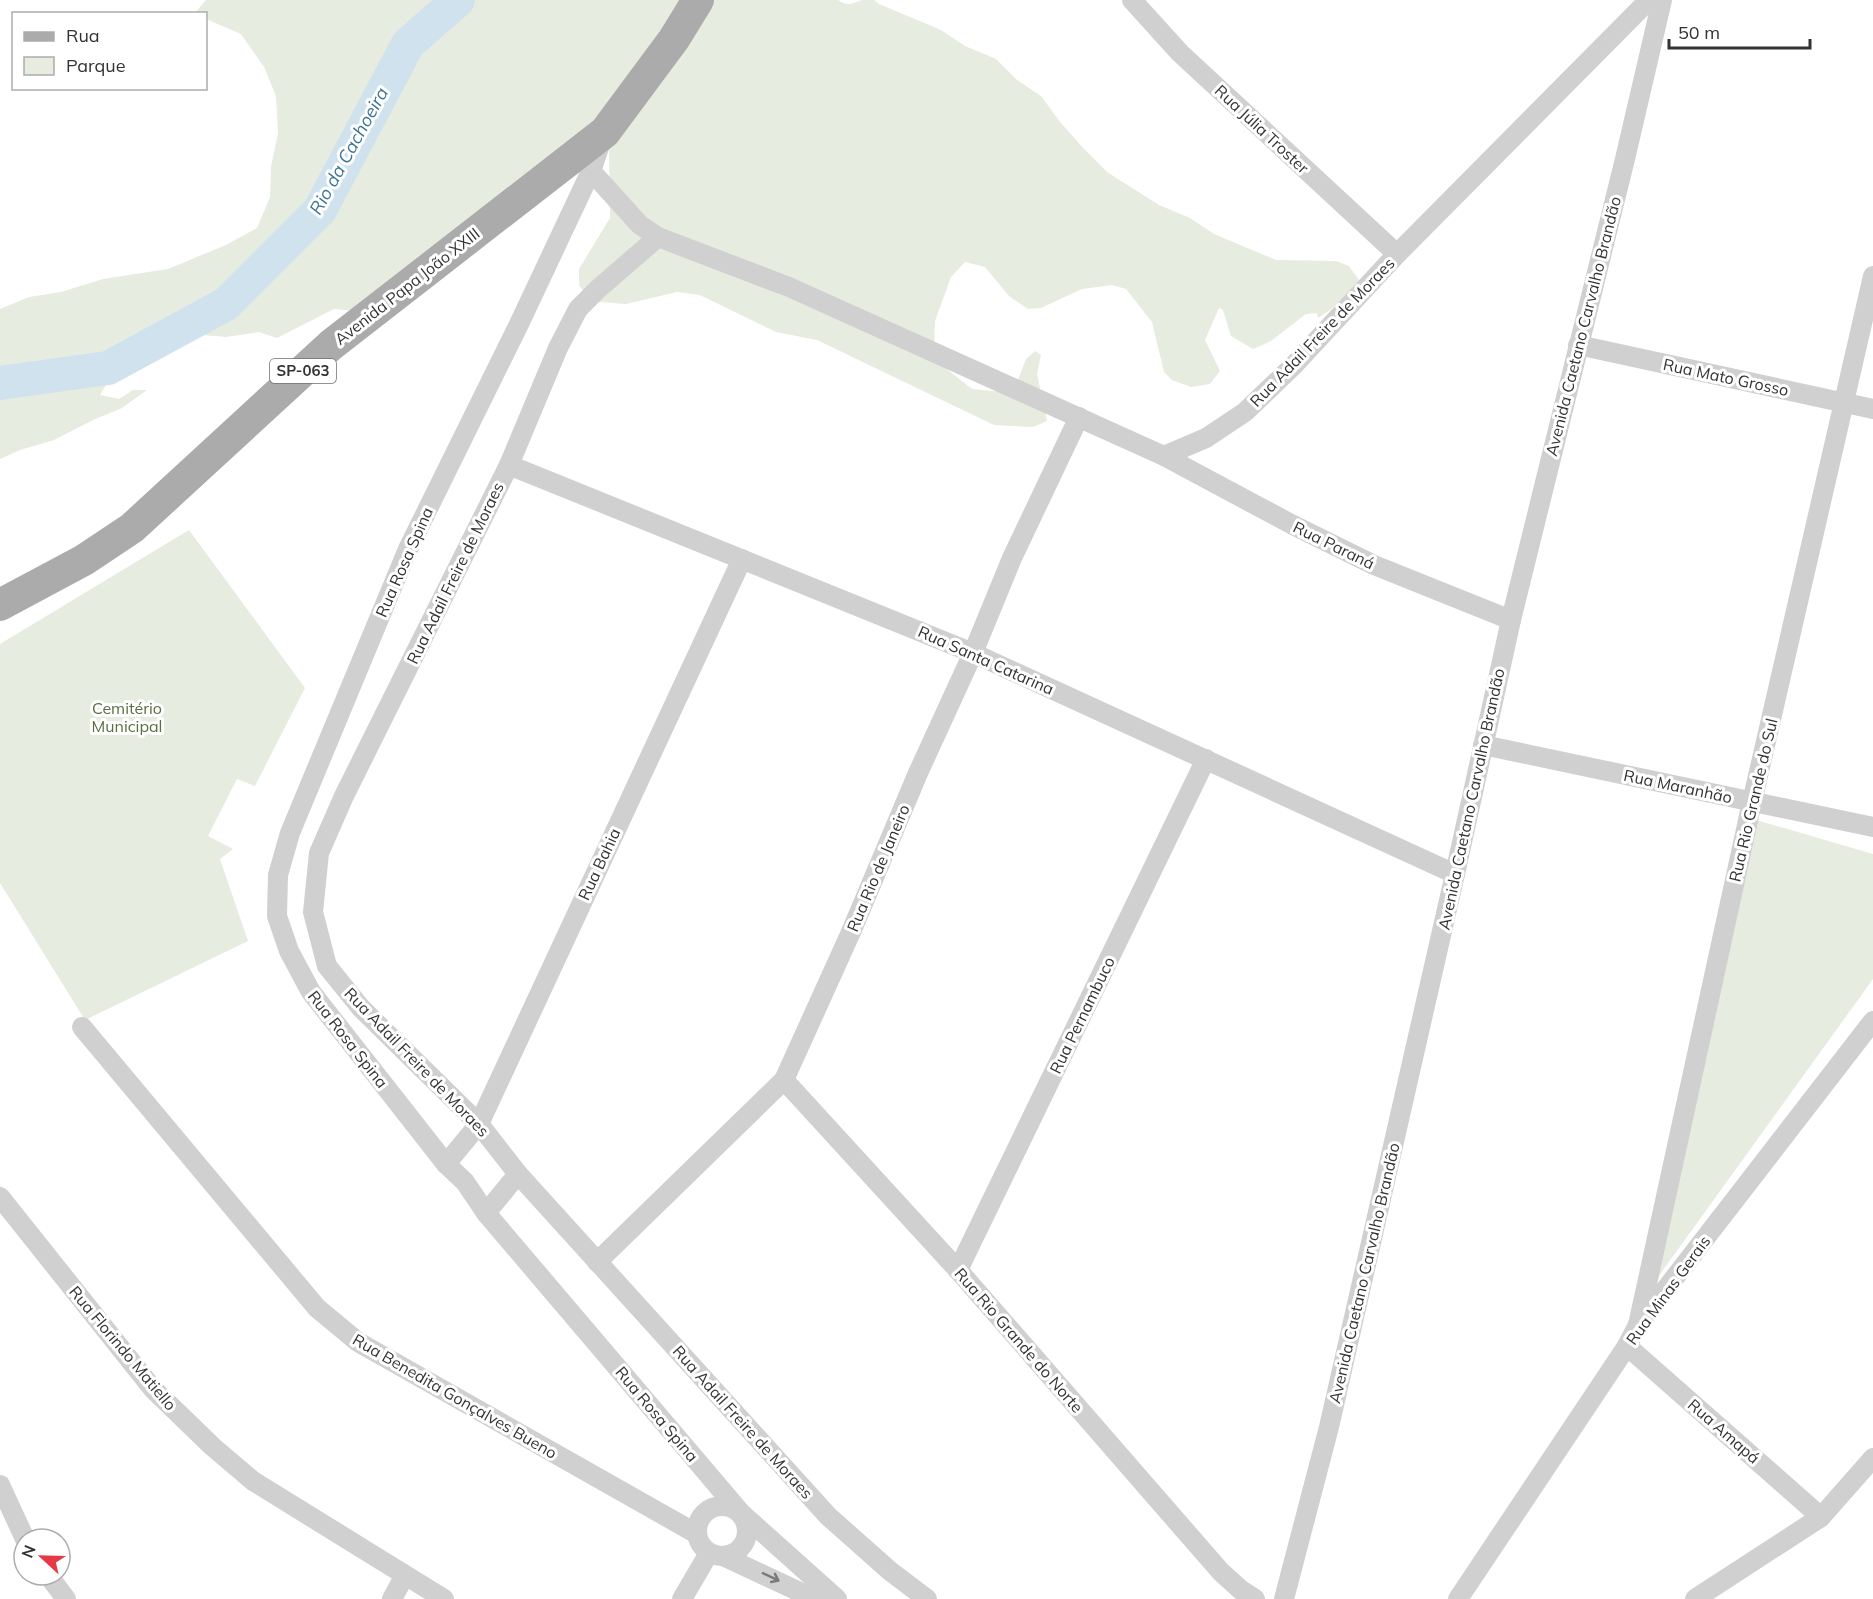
<svg xmlns="http://www.w3.org/2000/svg" width="1873" height="1599" viewBox="0 0 1873 1599" font-family="Mulish,sans-serif">
<style>
.green{fill:#e6ecdf}
.lines{fill:none;stroke-linecap:round;stroke-linejoin:round}
.river{stroke:#cfe2ee;stroke-width:34}
.street{stroke:#d0d0d0;stroke-width:20}
.primary{stroke:#ababab;stroke-width:32}
.oneway{stroke:#7a7a7a}
.labels{text-anchor:middle;stroke-width:6;stroke-linejoin:round;paint-order:stroke}
.shield{fill:#fff;stroke:#707070;stroke-width:1.5}
.shield-label{font-size:15px;font-weight:bold;fill:#333}
.street-label{font-size:16px;fill:#333;stroke:#fff}
.park-label{font-size:16px;fill:#56703f;stroke:#fff}
.water-label{font-size:18px;font-style:italic;fill:#3f7597;stroke:#fff}
</style>
<rect width="100%" height="100%" fill="#fff"/>
<g class="green">
<path d="M206 0H838C850 8 853 2 863 0 867 0 870 0 874 0L879 4 941 30 965 46 996 59 1017 80 1041 96 1060 122 1085 150 1107 172 1159 205 1190 218 1214 234 1276 260 1336 261 1349 266 1361 283 1330 310 1318 318 1317 313 1306 314 1271 341 1253 349 1231 336 1223 310 1219 308 1205 340 1220 371 1210 384 1191 387 1172 380 1164 372 1152 322 1126 289 1112 285 1082 289 1041 308 1028 309 1009 296 985 267 965 262 951 277 935 321 934 350 939 363 972 389 1013 393 1026 359 1035 351 1041 355 1037 374 1047 421 1033 427 994 425 817 340 776 332 700 295 677 292 626 304 601 302 587 296 579 285V269L610 218 609 141 366 312 334 309 277 338 259 332 226 337 180 333 158 340 138 341 125 352 100 395 119 399 133 390H147L122 408 93 420 54 440 20 450 0 459V309L29 297 61 292 103 279 168 269 226 245 257 228 270 197 271 167 278 133 276 96 264 67 241 34 206 19V14L195 13Z"/>
<path d="M189 530 305 688 255 786 237 779 208 836 233 849 220 859 248 941 85 1020 0 883V644Z"/>
<path d="M1753 819 1873 854V979L1653 1284Z"/>
</g>
<g class="lines">
<path class="river" d="M0 383 108 368 226 304 320 210 408 44 458 0"/>
<g class="street">
<path d="M1132 0 1180 53 1397 254"/>
<path d="M603 136 591 171 520 322 408 549 290 833 278 875 277 916 289 951 311 992 446 1164 465 1182 486 1213 741 1513 837 1599"/>
<path d="M591 171 640 225 658 237 789 287 1164 456 1293 525 1374 565 1511 620"/>
<path d="M658 237 598 289 578 309 558 348 509 465 344 796 319 853 313 912 327 966 361 1008 479 1124 518 1174 828 1516 890 1571 927 1599"/>
<path d="M1578 345 1873 409"/>
<path d="M1164 456 1206 438 1245 412 1294 365 1397 254 1649 0"/>
<path d="M509 465 973 653 1455 874"/>
<path d="M1483 745 1873 827"/>
<path d="M82 1027 317 1308 358 1342 697 1534"/>
<path d="M784 1080 958 1270 1221 1572 1241 1590 1255 1599"/>
<path d="M446 1164 479 1124 742 559"/>
<path d="M0 1197 153 1389 213 1447 253 1481 444 1599"/>
<path d="M486 1213 518 1174"/>
<path d="M597 1262 784 1080 851 932 918 773 973 653 1012 558 1079 417"/>
<path d="M958 1270 1206 759"/>
<path d="M1638 1325 1752 802 1873 276"/>
<path d="M1627 1346 1821 1517"/>
<path d="M0 1485 25 1539"/>
<circle cx="722" cy="1531" r="25"/>
<path d="M725 1557 815 1599"/>
<path d="M48 1575 66 1599"/>
<path d="M392 1599 405 1575"/>
<path d="M682 1599 709 1553"/>
<path d="M1284 1599 1329 1427 1455 874 1511 620 1625 159 1662 0"/>
<path d="M1458 1599 1627 1346 1638 1325 1873 1021"/>
<path d="M1695 1599 1821 1517 1873 1458"/>
</g>
<path class="primary" d="M0 605 84 560 132 528 331 345 605 132 674 39 698 0"/>
</g>
<defs><path id="oneway-shaft" d="M-6 0H5M1.5-3L5.5 0L1.5 3" fill="none" stroke-width="1.6" stroke-linecap="round" stroke-linejoin="round" transform="scale(1.5)"/></defs>
<use class="oneway" href="#oneway-shaft" transform="translate(771 1577) rotate(25)"/>
<g class="labels">
<rect class="shield" x="270" y="359" width="66" height="24" rx="4.5"/>
<g class="shield-label">
<text x="303" y="376">SP-063</text>
</g>
<g class="street-label">
<text transform="translate(1262 129) rotate(43)" y="6">Rua Júlia Troster</text>
<text transform="translate(407 286) rotate(-38)" y="6">Avenida Papa João XXIII</text>
<text transform="translate(1583 326) rotate(-76)" y="6">Avenida Caetano Carvalho Brandão</text>
<text transform="translate(1322 332) rotate(-46)" y="6">Rua Adail Freire de Moraes</text>
<text transform="translate(1726 377) rotate(12)" y="6">Rua Mato Grosso</text>
<text transform="translate(1334 545) rotate(26)" y="6">Rua Paraná</text>
<text transform="translate(404 562) rotate(-66)" y="6">Rua Rosa Spina</text>
<text transform="translate(455 573) rotate(-64)" y="6">Rua Adail Freire de Moraes</text>
<text transform="translate(986 660) rotate(24)" y="6">Rua Santa Catarina</text>
<text transform="translate(1678 786) rotate(12)" y="6">Rua Maranhão</text>
<text transform="translate(1471 799) rotate(-78)" y="6">Avenida Caetano Carvalho Brandão</text>
<text transform="translate(1753 800) rotate(-77)" y="6">Rua Rio Grande do Sul</text>
<text transform="translate(599 864) rotate(-65)" y="6">Rua Bahia</text>
<text transform="translate(878 868) rotate(-67)" y="6">Rua Rio de Janeiro</text>
<text transform="translate(1082 1015) rotate(-64)" y="6">Rua Pernambuco</text>
<text transform="translate(348 1039) rotate(52)" y="6">Rua Rosa Spina</text>
<text transform="translate(417 1062) rotate(46)" y="6">Rua Adail Freire de Moraes</text>
<text transform="translate(1364 1273) rotate(-77)" y="6">Avenida Caetano Carvalho Brandão</text>
<text transform="translate(1668 1290) rotate(-54)" y="6">Rua Minas Gerais</text>
<text transform="translate(1019 1340) rotate(49)" y="6">Rua Rio Grande do Norte</text>
<text transform="translate(123 1348) rotate(50)" y="6">Rua Florindo Matiello</text>
<text transform="translate(455 1396) rotate(30)" y="6">Rua Benedita Gonçalves Bueno</text>
<text transform="translate(657 1414) rotate(50)" y="6">Rua Rosa Spina</text>
<text transform="translate(743 1422) rotate(48)" y="6">Rua Adail Freire de Moraes</text>
<text transform="translate(1724 1431) rotate(41)" y="6">Rua Amapá</text>
</g>
<g class="park-label">
<text x="127" y="714">Cemitério<tspan x="127" dy="18">Municipal</tspan></text>
</g>
<g class="water-label">
<text transform="translate(349 151) rotate(-61)" y="6">Rio da Cachoeira</text>
</g>
</g>
<rect x="12" y="12" width="195" height="78" fill="#ffffff" stroke="#adadad" stroke-width="1.5"/>
<rect x="24" y="32" width="30" height="9" fill="#ababab" stroke="#adadad" stroke-width="1.5"/>
<text x="66" y="42" font-size="18" fill="#333333">Rua</text>
<rect x="24" y="57" width="30" height="18" fill="#e6ecdf" stroke="#adadad" stroke-width="1.5"/>
<text x="66" y="72" font-size="18" fill="#333333">Parque</text>
<g transform="translate(42 1557) rotate(292)"><circle r="28" fill="#ffffff" stroke="#adadad" stroke-width="1.5"/>
<path d="M0-4.5L10 22L0 15L-10 22Z" fill="#e63946"/>
<text y="-9" font-size="16" font-weight="bold" text-anchor="middle" fill="#333333">N</text>
</g>
<path d="M1669 39v9h141v-9" fill="none" stroke="#333333" stroke-width="3"/>
<text x="1678" y="39" font-size="18" fill="#333333" stroke="#ffffff" stroke-width="4.5" paint-order="stroke">50 m</text>
</svg>
